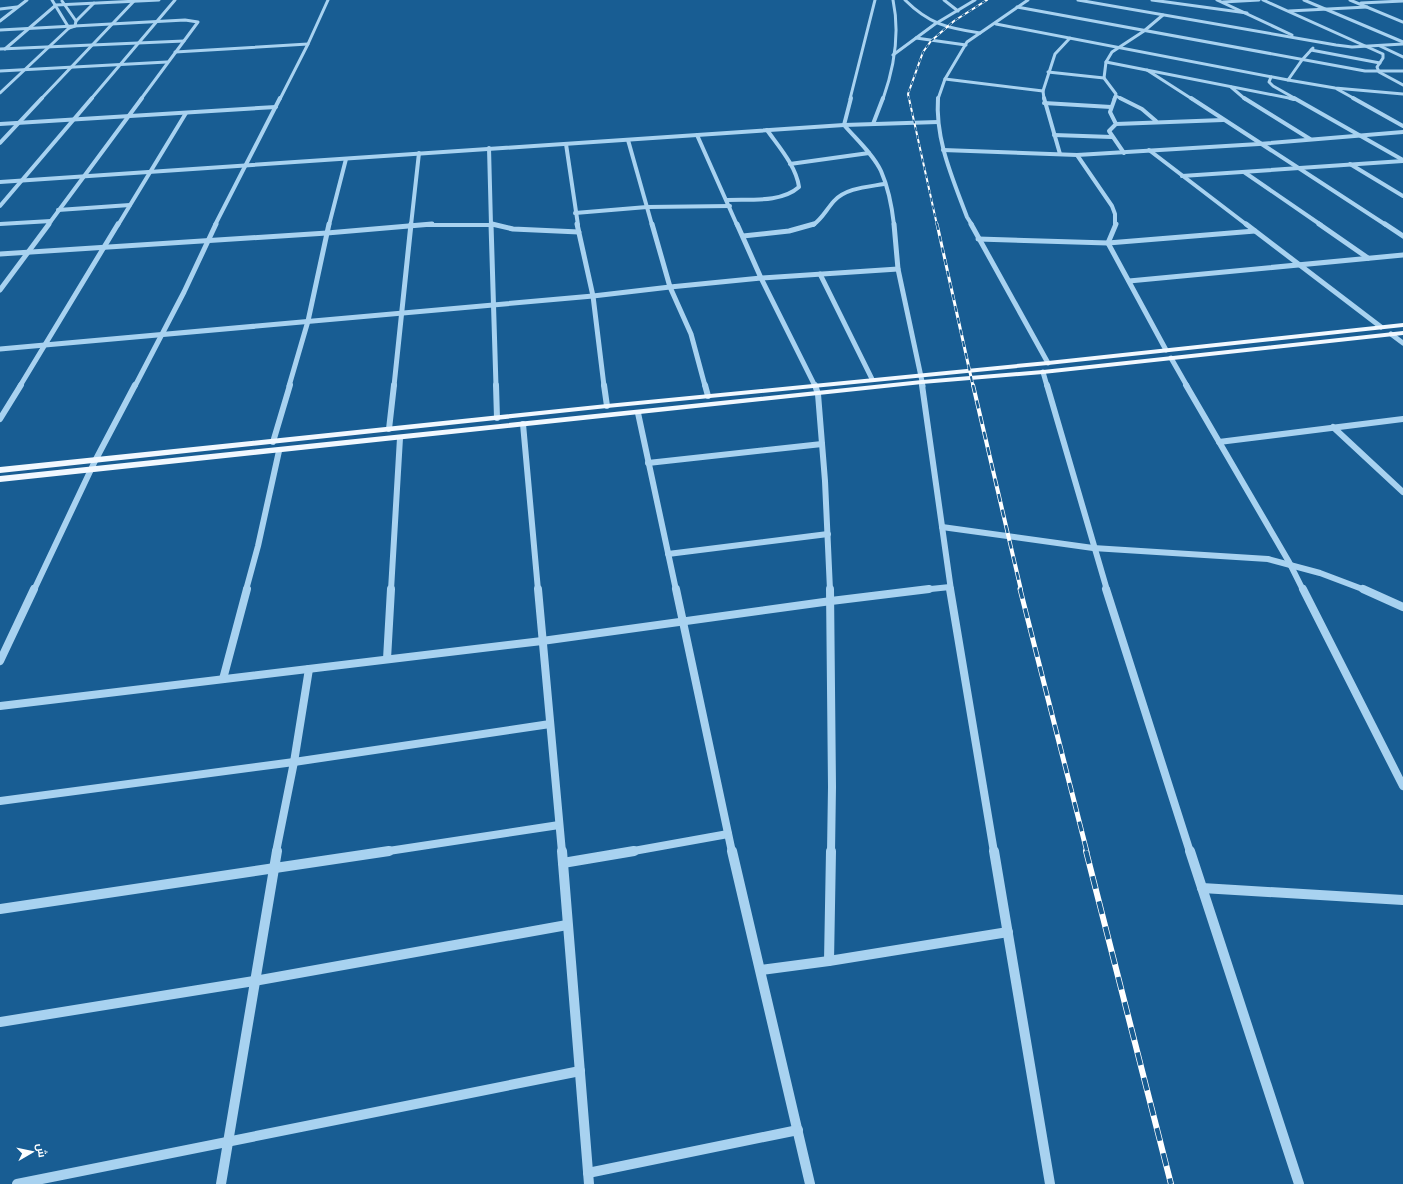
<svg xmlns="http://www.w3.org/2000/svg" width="1403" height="1184" viewBox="0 0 1403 1184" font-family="'PT Sans Narrow',Cairo,sans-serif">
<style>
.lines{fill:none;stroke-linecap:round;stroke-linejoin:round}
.minor-far5{stroke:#a8d2f0;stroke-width:3}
.minor-far4{stroke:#a8d2f0;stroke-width:4}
.minor-far3{stroke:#a8d2f0;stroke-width:5}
.minor-far2{stroke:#a8d2f0;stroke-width:6}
.minor-far1{stroke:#a8d2f0;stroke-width:8}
.minor{stroke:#a8d2f0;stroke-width:10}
.major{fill:#f1f8ff;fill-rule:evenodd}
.rail-far4-casing{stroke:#fff;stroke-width:2}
.rail-far3-casing{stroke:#fff;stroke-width:3}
.rail-far2-casing{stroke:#fff;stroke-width:4}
.rail-far1-casing{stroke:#fff;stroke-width:5}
.rail-casing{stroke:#fff;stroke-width:6}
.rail-far4{stroke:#185d93;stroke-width:1.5;stroke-dasharray:4;stroke-linecap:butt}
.rail-far3{stroke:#185d93;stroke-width:2;stroke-dasharray:6;stroke-linecap:butt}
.rail-far2{stroke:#185d93;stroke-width:2.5;stroke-dasharray:8;stroke-linecap:butt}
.rail-far1{stroke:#185d93;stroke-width:3.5;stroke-dasharray:10;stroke-linecap:butt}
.rail{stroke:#185d93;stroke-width:4.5;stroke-dasharray:13;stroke-linecap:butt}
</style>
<rect width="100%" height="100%" fill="#185d93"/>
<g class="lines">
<g class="minor-far5">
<path d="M52 0 69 28"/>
<path d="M905 0C929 24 947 28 980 33"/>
<path d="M944 0 958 11"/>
<path d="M1078 0 1336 45 1352 47 1403 44"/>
<path d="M1152 0 1247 13"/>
<path d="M1217 0 1292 35"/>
<path d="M1263 0 1383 54V58L1377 67 1379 72 1403 85"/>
<path d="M1304 0 1403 42"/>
<path d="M1350 0 1403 22"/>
<path d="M1223 2 1259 0"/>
<path d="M1361 3 1403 1"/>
<path d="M1017 7 1365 71H1403"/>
<path d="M0 9 17 7"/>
<path d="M1289 11 1367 7"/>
<path d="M0 21 27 0"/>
<path d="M76 21 94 3"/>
<path d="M996 24 1288 80 1335 88 1403 94"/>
<path d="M0 30 185 20 198 22 141 99"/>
<path d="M916 38 966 45"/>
<path d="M1380 46 1403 57"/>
<path d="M0 49 184 41"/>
<path d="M5 49 56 5 159 0"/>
<path d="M1311 50 1380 63"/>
<path d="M175 52 308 44"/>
<path d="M893 55 935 24 975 0"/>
<path d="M1106 62 1294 99"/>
<path d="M1147 70 1192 99"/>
<path d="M0 71 167 62"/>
<path d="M1048 72 1104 78 1116 94 1114 99"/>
<path d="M1271 77 1269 82 1273 86 1296 99"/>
<path d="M1104 78 1106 62 1112 52 1144 31 1163 15"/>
<path d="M945 79 1043 91"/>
<path d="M1288 80 1302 60 1313 48"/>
<path d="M1231 87 1245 99"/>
<path d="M1337 89 1355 99"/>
<path d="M0 93 69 28 75 26 76 21 62 1"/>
<path d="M1116 96 1122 99"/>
<path d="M41 99 135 0"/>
<path d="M91 99 175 0"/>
<path d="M280 99 308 44 328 0"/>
<path d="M850 99 875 0"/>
<path d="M883 99C894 68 900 33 893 0"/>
<path d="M938 99 945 79 967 42 1028 0"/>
<path d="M1044 99 1043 91 1055 54 1070 38"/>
</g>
<g class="minor-far4">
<path d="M938 98C935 140 953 179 967 217L972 225"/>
<path d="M1044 98 1060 154"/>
<path d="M1115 98 1110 112 1116 124 1109 131 1124 153"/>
<path d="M1120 98 1142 109 1156 121"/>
<path d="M1191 98 1386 225"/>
<path d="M1244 98 1310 139"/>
<path d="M1290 98 1294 99"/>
<path d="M1294 98 1403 160"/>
<path d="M1353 98 1403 126"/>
<path d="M1044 103 1111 107"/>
<path d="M0 124 276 107"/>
<path d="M873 124 883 98"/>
<path d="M1116 124 1223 120"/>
<path d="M844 125C856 139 873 154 881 171 888 187 892 207 894 225"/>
<path d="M844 125 851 98"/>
<path d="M697 135 737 225"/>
<path d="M1054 135 1112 137"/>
<path d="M628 140 652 225"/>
<path d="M0 143 42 98"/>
<path d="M566 144 578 225"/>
<path d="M489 148 491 225"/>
<path d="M943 150 1077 155 1259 144 1403 132"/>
<path d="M1149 150 1247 225"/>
<path d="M1077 155 1112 206 1115 214V225"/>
<path d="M790 164 869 153"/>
<path d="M1350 164 1403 196"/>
<path d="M1244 172 1321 225"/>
<path d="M1182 176 1403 161"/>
<path d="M0 182 844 125 938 122"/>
<path d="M727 200C750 199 781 203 799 187 796 166 779 147 767 130"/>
<path d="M0 206 92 98"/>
<path d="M58 210 130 205"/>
<path d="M575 213 647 207 730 206"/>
<path d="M0 224 51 221"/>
<path d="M48 225 142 98"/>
<path d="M118 225 186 113"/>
<path d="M215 225 280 98"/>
<path d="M329 225 346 159"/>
<path d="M411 225 419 153"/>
<path d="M420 225H496"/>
<path d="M813 225C822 219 826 210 834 201 846 188 867 187 884 184"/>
</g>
<g class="minor-far3">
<path d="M491 224 496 386"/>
<path d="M492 224 513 229 579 232"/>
<path d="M577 224 593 296 604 386"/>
<path d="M652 224 670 287 761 278 898 269"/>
<path d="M737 224 761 278 815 386"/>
<path d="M894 224 898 269 923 386"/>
<path d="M971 224 1048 363"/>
<path d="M1116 224 1108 243 1166 350"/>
<path d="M1246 224 1381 327"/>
<path d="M1319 224 1368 258"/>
<path d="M1385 224 1403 236"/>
<path d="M743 236 789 231 814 224"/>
<path d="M978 239 1108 243 1255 231"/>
<path d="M0 254 327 233 432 224"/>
<path d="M820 274 872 379"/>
<path d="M1129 281 1403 255"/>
<path d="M0 290 49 224"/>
<path d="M1391 334 1403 343"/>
<path d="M0 349 593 296 670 287 691 334 705 386"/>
<path d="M1171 358 1187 386"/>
<path d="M1043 372 1047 386"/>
<path d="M20 386 118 224"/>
<path d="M135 386 184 292 216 224"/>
<path d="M289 386 308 321 329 224"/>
<path d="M394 386 411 224"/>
</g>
<g class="minor-far2">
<path d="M496 385 497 418"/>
<path d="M604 385 607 406"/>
<path d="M705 385 708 396"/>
<path d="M815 385 818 394 825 481 830 590"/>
<path d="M922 385 951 590"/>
<path d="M1047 385 1107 590"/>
<path d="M1186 385 1289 562 1303 590"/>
<path d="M638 413 676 590"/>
<path d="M0 419 21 385"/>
<path d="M523 424 538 590"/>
<path d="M1333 427 1403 492"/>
<path d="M389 429 394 385"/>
<path d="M273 442 290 385"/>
<path d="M1219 442 1403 419"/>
<path d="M648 463 822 444"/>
<path d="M942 527 1093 548 1268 559 1320 573 1365 590"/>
<path d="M668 554 828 534"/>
<path d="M34 590 95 461 135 385"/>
<path d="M246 590 258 546 279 451"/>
<path d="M391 590 400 438"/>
<path d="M921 590 950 587"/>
</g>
<g class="minor-far1">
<path d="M538 589 562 852"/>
<path d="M676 589 732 852"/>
<path d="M830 589 832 787 831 852"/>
<path d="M950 589 994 852"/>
<path d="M1106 589 1190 852"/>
<path d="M1303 589 1403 786"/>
<path d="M1363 589 1403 607"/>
<path d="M387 659 391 589"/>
<path d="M0 661 34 589"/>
<path d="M223 679 247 589"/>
<path d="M0 706 542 641 831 601 929 589"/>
<path d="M0 801 294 762 550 724"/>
<path d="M276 852 294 762 309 669"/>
<path d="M382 852 559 825"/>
<path d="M628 852 728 834"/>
</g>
<g class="minor">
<path d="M562 851 589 1184"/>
<path d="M732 851 810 1184"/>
<path d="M994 851 1050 1184"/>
<path d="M1190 851 1299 1184"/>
<path d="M563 863 634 851"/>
<path d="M1202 888 1403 900"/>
<path d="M0 909 389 851"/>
<path d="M829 961 831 851"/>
<path d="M761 970 829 961 1008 932"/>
<path d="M0 1022 254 981 567 925"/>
<path d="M588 1173 798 1130"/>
<path d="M17 1184 580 1071"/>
<path d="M221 1184 277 851"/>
</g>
<g class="major">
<path d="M1403 323V327L1048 365 607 408 0 473V467L607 404 1048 361Z"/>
<path d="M1403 331V335L1043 374 922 384 0 482V476L922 380 1043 370Z"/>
</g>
<g class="rail-far4-casing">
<path id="rail-far4" d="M937 225 908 94 923 52 931 41 954 21 987 0"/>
</g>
<g class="rail-far3-casing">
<path id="rail-far3" d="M937 224 973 386"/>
</g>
<g class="rail-far2-casing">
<path id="rail-far2" d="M973 385 1021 590"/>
</g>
<g class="rail-far1-casing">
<path id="rail-far1" d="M1020 589 1087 852"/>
</g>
<g class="rail-casing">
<path id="rail" d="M1086 851 1171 1184"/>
</g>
<use href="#rail-far4" class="rail-far4"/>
<use href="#rail-far3" class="rail-far3"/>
<use href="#rail-far2" class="rail-far2"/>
<use href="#rail-far1" class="rail-far1"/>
<use href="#rail" class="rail"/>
</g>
<g transform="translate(32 1152) rotate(81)" stroke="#185d93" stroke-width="3" paint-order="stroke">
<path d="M0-3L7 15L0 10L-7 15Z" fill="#ffffff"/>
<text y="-6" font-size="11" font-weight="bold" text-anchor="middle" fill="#ffffff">ش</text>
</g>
</svg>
